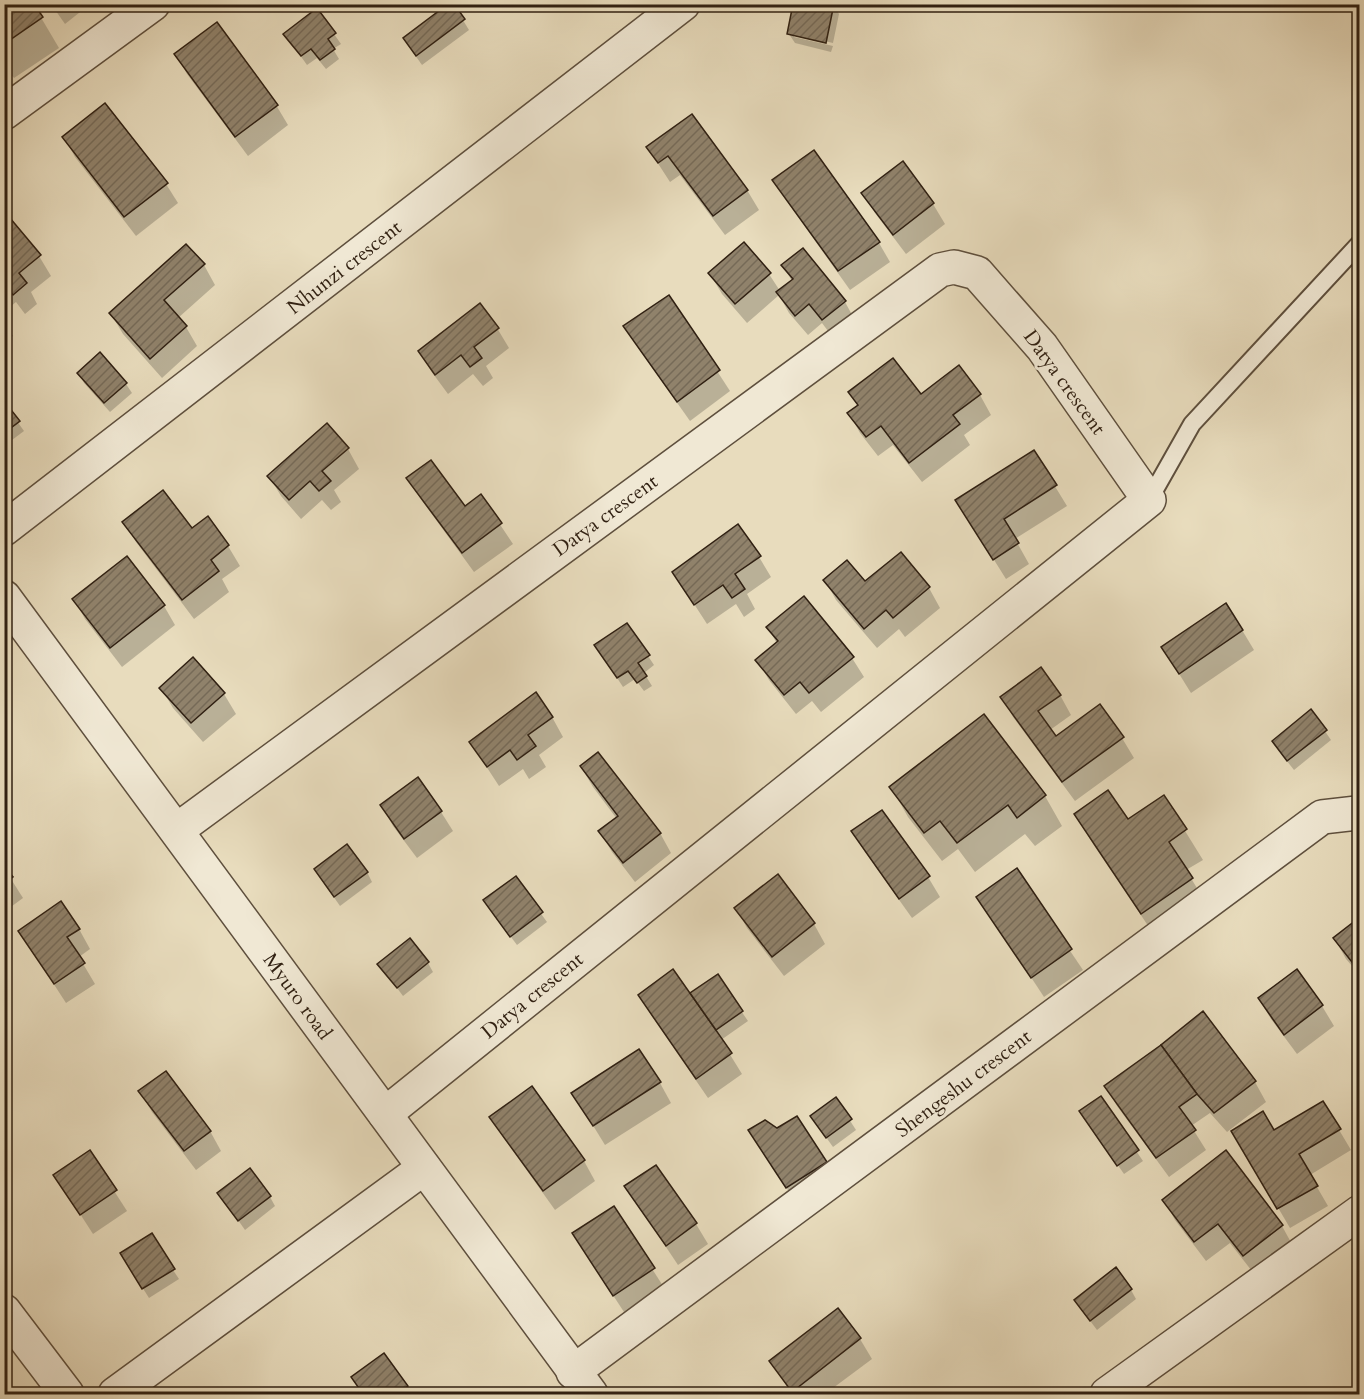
<svg xmlns="http://www.w3.org/2000/svg" width="1364" height="1399" viewBox="0 0 1364 1399" font-family="Cardo,serif">
<style>
.shadow{fill:#0003}
.building{fill:url(#building-hatch);stroke:#302012;stroke-width:1.5}
.lines{fill:none;stroke-linecap:round;stroke-linejoin:round}
.service-casing{stroke:#5e4f3d;stroke-width:20}
.minor-casing{stroke:#5e4f3d;stroke-width:36}
.tertiary-casing{stroke:#5e4f3d;stroke-width:36}
.service{stroke:#f0e8d4;stroke-width:16}
.minor{stroke:#f0e8d4;stroke-width:33}
.tertiary{stroke:#f0e8d4;stroke-width:33}
.labels{text-anchor:middle;stroke-width:6;stroke-linejoin:round;paint-order:stroke}
.street-label{font-size:20px;fill:#302012;stroke:#f0e8d4}
</style>
<defs>
<pattern id="building-hatch" width="6" height="6" patternUnits="userSpaceOnUse" patternTransform="scale(1.5)"><rect width="6" height="6" fill="#90826b"/><path d="M-1 1l2-2M0 6l6-6M5 7l2-2" fill="none" stroke="#766a57"/></pattern>
</defs>
<rect width="100%" height="100%" fill="#e8dcbd"/>
<filter id="stains"><feTurbulence type="fractalNoise" baseFrequency=".00333" numOctaves="4"/><feColorMatrix values="0 0 0 0 .2 0 0 0 0 .09 0 0 0 0 .02 0 0 0 .5 -.17"/></filter>
<radialGradient id="worn" r=".72"><stop offset=".6" stop-color="#630" stop-opacity="0"/><stop offset="1" stop-color="#630" stop-opacity=".3"/></radialGradient>
<g class="shadow">
<path d="M4 4H33L59 48 14 78 4 65Z"/>
<path d="M51 4H89V5L65 24Z"/>
<path d="M453 4 469 30 422 65 410 48Z"/>
<path d="M586 4H601L592 12Z"/>
<path d="M833 5 839 14 833 43 794 34V37L833 46 831 52 795 43 789 34Z"/>
<path d="M317 10 341 44 333 49 339 59 326 69 317 58 307 65 285 34Z"/>
<path d="M176 54 276 105 288 125 248 156 187 74Z"/>
<path d="M692 116 747 190 759 210 725 235 680 175 670 182 648 148Z"/>
<path d="M64 137 166 184 178 203 136 236 75 157Z"/>
<path d="M902 163 933 204 945 224 906 254 875 213 863 193Z"/>
<path d="M774 180 879 243 890 262 850 290 786 200Z"/>
<path d="M4 225 39 256 51 276 31 292 37 304 25 314 16 302 4 312Z"/>
<path d="M204 265 215 285 178 318 186 327 197 346 162 378 123 334 111 314Z"/>
<path d="M783 266 845 302 856 322 834 339 822 323 808 335 789 313 779 295 747 323 722 294 710 274H769L780 291 792 281Z"/>
<path d="M669 297 730 391 690 421 637 346 625 326Z"/>
<path d="M4 321 13 336 4 343Z"/>
<path d="M497 328 509 348 486 366 493 378 483 386 473 374 448 394 431 371 419 351Z"/>
<path d="M100 354 126 384 132 393 110 412 84 383 79 373Z"/>
<path d="M959 367 980 395 991 415 964 435 970 445 922 482 893 445 878 456 860 433 849 413 858 406 850 393 920 396Z"/>
<path d="M4 403 24 431 4 446Z"/>
<path d="M348 449 359 469 334 490 341 502 331 510 322 500 301 519 281 496 269 476Z"/>
<path d="M1034 452 1067 506 1015 539 1029 564 1006 579 969 520Z"/>
<path d="M408 478 464 508 481 496 513 544 474 572 420 498Z"/>
<path d="M207 518 228 546 240 566 222 579 229 592 194 619 136 542 124 522 192 531Z"/>
<path d="M759 557 771 577 747 594 755 609 744 617 736 604 707 624 674 573Z"/>
<path d="M825 580 929 588 940 608 905 637 899 629 877 648 836 600Z"/>
<path d="M74 599 164 606 175 625 122 667 85 619Z"/>
<path d="M768 627 852 658 864 677 821 712 812 701 796 714 769 680 757 660 777 644Z"/>
<path d="M1242 630 1254 650 1191 693 1163 648Z"/>
<path d="M602 655 648 656 654 665 644 673 652 686 644 691 635 679 623 687Z"/>
<path d="M193 659 224 694 236 714 203 742 173 708 161 688Z"/>
<path d="M1060 695 1071 715 1050 730 1056 738H1122L1134 758 1075 801 1013 717 1002 697Z"/>
<path d="M1311 711 1331 740 1294 770 1279 751Z"/>
<path d="M552 717 563 737 539 755 546 767 529 779 523 769 499 786 471 743Z"/>
<path d="M984 717 1045 796 1062 826 1035 846 1025 834 975 872 958 849 942 861 908 817 891 787Z"/>
<path d="M581 767 660 833 671 853 635 882 612 852 600 832 617 819 593 787Z"/>
<path d="M418 780 441 812 453 831 417 858 393 826 382 806Z"/>
<path d="M1164 797 1203 860 1186 870 1209 908 1159 942 1093 844 1076 815 1128 821Z"/>
<path d="M882 812 928 877 940 897 912 918 865 852 853 832Z"/>
<path d="M4 868 23 898 4 912Z"/>
<path d="M315 870 367 872 372 882 340 906Z"/>
<path d="M1016 871 1083 970 1044 997 978 897Z"/>
<path d="M777 876 814 924 825 944 784 976 747 928 736 908Z"/>
<path d="M515 878 547 922 517 945 491 910Z"/>
<path d="M1360 919V975L1346 959 1335 939Z"/>
<path d="M79 929 90 949 79 957 95 984 66 1003 20 932Z"/>
<path d="M428 963 433 972 403 996 379 964Z"/>
<path d="M1296 971 1322 1006 1334 1026 1297 1054 1271 1019 1259 999Z"/>
<path d="M717 976 748 1021 721 1040 742 1074 708 1098 651 1015 640 995 696 1004Z"/>
<path d="M1203 1013 1255 1082 1266 1102 1227 1132 1210 1113 1191 1126 1206 1150 1169 1177 1117 1106 1106 1086 1162 1046Z"/>
<path d="M660 1083 671 1103 605 1145 573 1093Z"/>
<path d="M140 1092 210 1131 221 1151 196 1170 152 1112Z"/>
<path d="M1100 1098 1143 1161 1124 1174 1081 1112Z"/>
<path d="M836 1099 856 1130 833 1147 818 1126Z"/>
<path d="M1323 1103 1351 1150 1310 1175 1328 1206 1290 1228 1233 1131 1273 1132Z"/>
<path d="M491 1118 584 1161 595 1181 555 1210 503 1137Z"/>
<path d="M796 1118 838 1183 799 1207 762 1150 777 1130Z"/>
<path d="M89 1152 127 1211 93 1234 55 1175Z"/>
<path d="M655 1167 696 1224 708 1244 678 1265 626 1187Z"/>
<path d="M219 1193 270 1197 275 1206 245 1230Z"/>
<path d="M1164 1200 1282 1226 1293 1246 1255 1275 1230 1243 1206 1261 1175 1220Z"/>
<path d="M613 1208 665 1289 626 1315 586 1254Z"/>
<path d="M127 1263 173 1270 179 1279 149 1298Z"/>
<path d="M1131 1290 1136 1299 1097 1330 1082 1310Z"/>
<path d="M838 1310 860 1339 872 1359 825 1394H792L771 1362Z"/>
<path d="M384 1355 407 1387 411 1394H364L358 1387Z"/>
</g>
<g class="building">
<path d="M4 4H34L43 17 4 44Z"/>
<path d="M448 4H454L465 19 416 56 403 38Z"/>
<path d="M793 4H834L826 43 787 34Z"/>
<path d="M317 8 336 33 328 39 335 49 320 60 311 49 301 56 283 34Z"/>
<path d="M217 22 278 105 235 137 174 54Z"/>
<path d="M105 103 168 183 124 217 62 137Z"/>
<path d="M692 114 748 190 713 216 668 156 658 163 646 147Z"/>
<path d="M814 150 880 242 838 271 772 180Z"/>
<path d="M903 161 934 203 893 235 861 193Z"/>
<path d="M10 218 41 255 19 273 27 283 13 295 4 284V223Z"/>
<path d="M744 242 771 273 735 304 708 273Z"/>
<path d="M186 244 205 264 164 300 187 326 150 359 109 313Z"/>
<path d="M803 248 846 301 822 320 809 304 795 316 776 292 793 279 781 265Z"/>
<path d="M669 295 720 370 677 402 623 326Z"/>
<path d="M480 303 499 328 474 347 482 358 470 367 461 355 435 375 418 351Z"/>
<path d="M100 352 127 383 104 403 77 373Z"/>
<path d="M893 358 921 394 959 365 981 394 953 415 960 424 909 463 881 426 866 437 847 413 858 405 848 392Z"/>
<path d="M4 401 20 421 4 433Z"/>
<path d="M327 423 349 448 322 471 331 481 319 491 310 481 289 500 267 476Z"/>
<path d="M1034 450 1057 485 1004 519 1019 543 993 560 955 500Z"/>
<path d="M431 460 465 506 481 494 502 523 462 553 406 478Z"/>
<path d="M163 490 192 528 208 516 229 545 211 560 219 571 182 600 122 522Z"/>
<path d="M738 524 761 556 735 574 745 589 732 598 723 585 694 605 672 572Z"/>
<path d="M901 552 930 587 893 618 886 610 864 629 823 580 847 560 865 581Z"/>
<path d="M127 556 165 605 110 648 72 599Z"/>
<path d="M804 596 854 657 809 693 800 682 784 695 755 660 778 641 766 627Z"/>
<path d="M1226 603 1243 630 1179 674 1161 647Z"/>
<path d="M627 623 650 655 638 663 647 676 637 683 628 671 617 678 594 645Z"/>
<path d="M193 657 225 693 191 723 159 688Z"/>
<path d="M1041 667 1061 695 1038 711 1056 736 1100 704 1124 737 1062 782 1000 697Z"/>
<path d="M536 692 553 717 528 735 536 746 517 760 510 750 487 767 469 742Z"/>
<path d="M1311 709 1327 730 1287 761 1272 741Z"/>
<path d="M984 714 1046 795 1017 818 1008 805 957 843 940 821 924 833 889 787Z"/>
<path d="M598 752 661 833 623 863 598 831 618 816 580 766Z"/>
<path d="M418 777 442 811 404 839 380 805Z"/>
<path d="M1108 790 1128 819 1164 795 1187 829 1169 842 1193 878 1141 914 1074 814Z"/>
<path d="M882 810 930 876 899 899 851 831Z"/>
<path d="M347 844 368 872 334 897 314 869Z"/>
<path d="M4 866 13 877 4 884Z"/>
<path d="M1017 868 1072 949 1031 978 976 897Z"/>
<path d="M778 874 815 923 772 957 734 908Z"/>
<path d="M516 876 543 912 510 937 483 900Z"/>
<path d="M61 901 80 929 67 937 85 963 54 984 18 931Z"/>
<path d="M1360 917V971H1359L1333 938Z"/>
<path d="M410 938 429 962 397 988 377 964Z"/>
<path d="M673 969 732 1053 696 1079 638 995Z"/>
<path d="M1297 969 1323 1005 1284 1035 1258 998Z"/>
<path d="M718 974 743 1011 716 1030 690 993Z"/>
<path d="M1203 1011 1256 1081 1214 1113 1197 1094 1161 1045Z"/>
<path d="M1161 1045 1197 1094 1179 1107 1196 1130 1156 1158 1104 1086Z"/>
<path d="M639 1049 661 1082 593 1126 571 1093Z"/>
<path d="M166 1071 211 1131 184 1151 138 1091Z"/>
<path d="M532 1086 585 1160 543 1191 489 1117Z"/>
<path d="M1101 1096 1139 1150 1117 1166 1079 1111Z"/>
<path d="M836 1097 852 1119 826 1138 810 1116Z"/>
<path d="M1323 1101 1341 1129 1299 1154 1318 1186 1277 1209 1231 1131 1263 1111 1274 1130Z"/>
<path d="M797 1116 827 1162 786 1188 748 1130 765 1120 777 1128Z"/>
<path d="M90 1150 117 1190 80 1215 53 1175Z"/>
<path d="M1226 1150 1283 1225 1243 1256 1218 1224 1194 1242 1162 1200Z"/>
<path d="M656 1165 697 1223 666 1246 624 1186Z"/>
<path d="M250 1168 271 1196 238 1221 217 1193Z"/>
<path d="M614 1206 655 1268 613 1296 572 1233Z"/>
<path d="M152 1233 175 1269 142 1289 120 1253Z"/>
<path d="M1116 1267 1132 1289 1090 1321 1074 1300Z"/>
<path d="M838 1308 861 1338 792 1392 769 1361Z"/>
<path d="M384 1353 408 1386 397 1394H363L351 1377Z"/>
</g>
<g class="lines">
<g class="service-casing">
<path id="service" d="M1149 500 1192 424 1360 243"/>
</g>
<g class="minor-casing">
<g id="minor">
<path d="M4 113 153 4"/>
<path d="M4 529 683 4"/>
<path d="M4 597 591 1394"/>
<path d="M177 830 940 270 954 267 977 273 1042 347 1149 500 385 1114"/>
<path d="M573 1372 1322 817 1357 813 1360 814"/>
<path d="M115 1394 424 1168"/>
<path d="M1107 1394 1360 1212"/>
</g>
</g>
<g class="tertiary-casing">
<path id="tertiary" d="M4 1311 67 1394"/>
</g>
<use href="#service" class="service"/>
<use href="#minor" class="minor"/>
<use href="#tertiary" class="tertiary"/>
</g>
<g class="labels">
<g class="street-label">
<text transform="translate(344 267) rotate(-38)" y="7">Nhunzi crescent</text>
<text transform="translate(1065 382) rotate(54)" y="7">Datya crescent</text>
<text transform="translate(605 515) rotate(-36)" y="7">Datya crescent</text>
<text transform="translate(532 995) rotate(-39)" y="7">Datya crescent</text>
<text transform="translate(298 996) rotate(54)" y="7">Myuro road</text>
<text transform="translate(963 1083) rotate(-37)" y="7">Shengeshu crescent</text>
</g>
</g>
<rect width="1364" height="1399" fill="none" stroke="#e8dcbd" stroke-width="24"/>
<rect x="6" y="6" width="1352" height="1387" fill="none" stroke="#302012" stroke-width="3"/>
<rect x="12" y="12" width="1340" height="1375" fill="none" stroke="#302012" stroke-width="1.5"/>
<rect width="100%" height="100%" filter="url(#stains)"/>
<rect width="100%" height="100%" fill="url(#worn)"/>
</svg>
